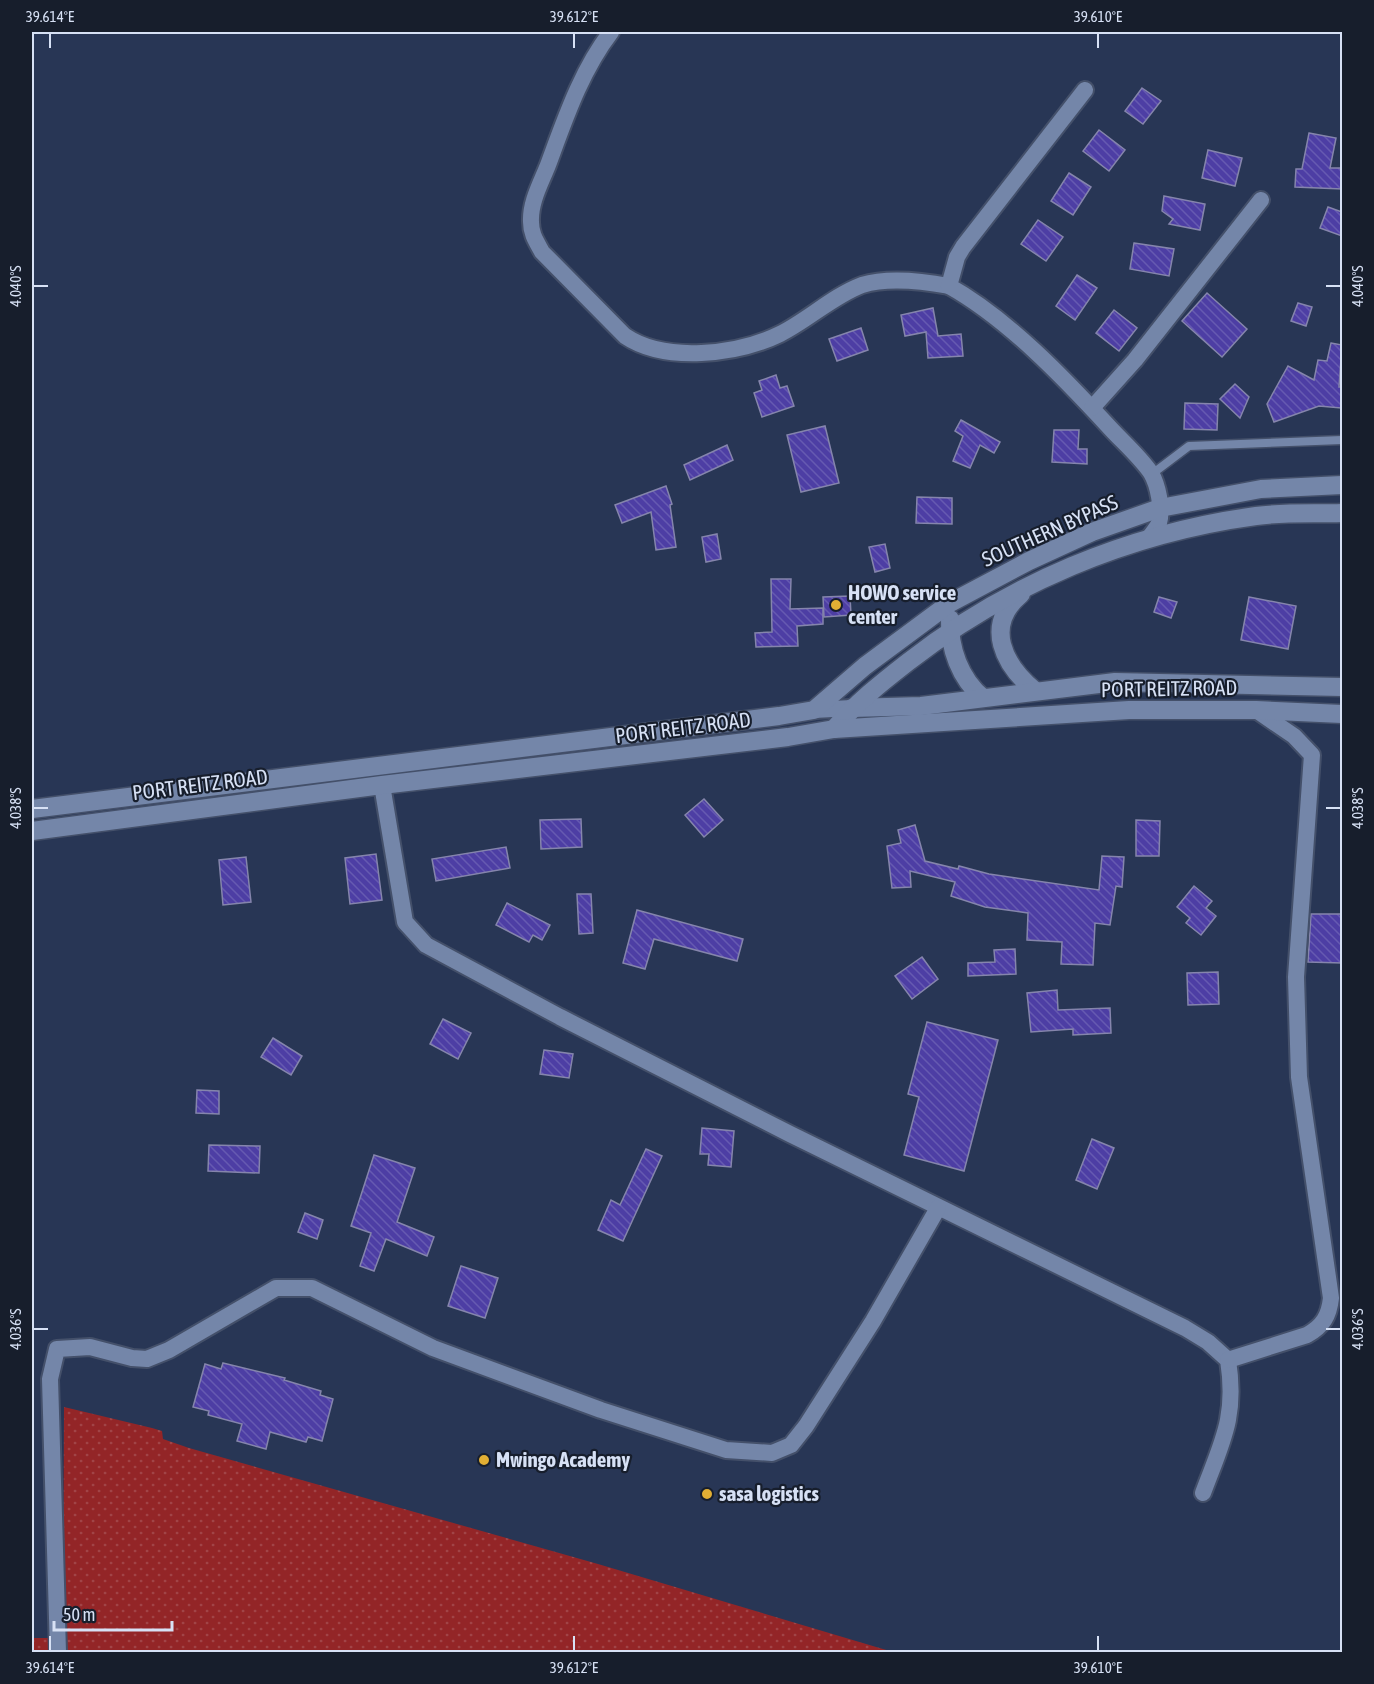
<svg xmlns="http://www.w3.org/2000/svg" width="1374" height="1684" viewBox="0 0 1374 1684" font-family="'Asap Condensed',sans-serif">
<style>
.grass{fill:url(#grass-dots)}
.building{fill:url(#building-back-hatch);stroke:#8585ac;stroke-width:1.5}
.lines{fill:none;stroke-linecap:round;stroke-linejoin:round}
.lane-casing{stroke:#44506a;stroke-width:11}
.street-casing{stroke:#44506a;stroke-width:20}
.secondary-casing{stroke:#44506a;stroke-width:21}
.lane{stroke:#7486a9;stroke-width:8}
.street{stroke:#7486a9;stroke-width:16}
.secondary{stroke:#7486a9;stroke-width:18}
.ticks{fill:none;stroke:#d7e1f5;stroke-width:2}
.poi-dot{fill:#e2af34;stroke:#171e2c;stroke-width:2}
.labels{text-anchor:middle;stroke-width:4.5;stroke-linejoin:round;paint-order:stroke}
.street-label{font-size:21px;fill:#d7e1f5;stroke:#171e2c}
.poi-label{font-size:21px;font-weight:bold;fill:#d7e1f5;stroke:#171e2c;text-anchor:start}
.neatline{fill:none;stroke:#d7e1f5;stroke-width:2}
.ticks-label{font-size:15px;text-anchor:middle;fill:#d7e1f5}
</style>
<defs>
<pattern id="grass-dots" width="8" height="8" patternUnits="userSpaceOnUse" patternTransform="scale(1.5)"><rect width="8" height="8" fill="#932527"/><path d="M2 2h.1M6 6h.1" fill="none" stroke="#a14447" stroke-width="1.8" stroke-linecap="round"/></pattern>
<pattern id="building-back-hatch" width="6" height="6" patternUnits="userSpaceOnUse" patternTransform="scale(1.5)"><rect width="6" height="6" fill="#4d3ea4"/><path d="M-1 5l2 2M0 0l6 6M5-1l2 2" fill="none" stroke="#665ab1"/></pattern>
</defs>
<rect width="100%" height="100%" fill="#283655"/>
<g class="grass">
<path d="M64 1407 152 1428 162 1431 163 1439 189 1448 598 1564 893 1652H63Z"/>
<rect x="32" y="1638" width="18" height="14"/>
</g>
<g class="building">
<path d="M1142 88 1161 101 1143 124 1125 111Z"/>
<path d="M1099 130 1125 150 1109 171 1083 151Z"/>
<path d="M1309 133 1336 138 1330 168H1342V189L1295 187 1296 169H1302Z"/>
<path d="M1208 150 1242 158 1235 186 1202 178Z"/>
<path d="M1069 173 1091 187 1073 215 1051 201Z"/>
<path d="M1164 196 1205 204 1200 230 1169 224 1173 219 1162 211Z"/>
<path d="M1328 207 1342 212V236L1320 228Z"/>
<path d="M1038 220 1063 237 1046 261 1021 244Z"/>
<path d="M1134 243 1174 249 1169 276 1130 269Z"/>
<path d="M1077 275 1097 288 1075 320 1056 306Z"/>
<path d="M1207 293 1247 329 1222 357 1182 321Z"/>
<path d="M1298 303 1312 307 1306 326 1291 321Z"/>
<path d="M933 308 938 336 961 334 963 356 928 358 926 332 905 336 901 315Z"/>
<path d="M1114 310 1137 328 1119 351 1096 333Z"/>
<path d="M861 328 868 350 837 361 829 339Z"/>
<path d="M1331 343 1342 345 1339 387H1342L1341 408 1319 406 1274 422 1267 404 1288 366 1314 380 1318 360 1327 361Z"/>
<path d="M776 375 780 388 787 386 794 406 762 417 754 393 762 390 759 381Z"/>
<path d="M1235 384 1249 397 1240 418 1220 399Z"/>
<path d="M1185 403 1218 404 1217 430 1184 429Z"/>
<path d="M961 420 1000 442 994 453 980 445 970 468 953 461 963 436 955 431Z"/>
<path d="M825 426 839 483 801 492 787 435Z"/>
<path d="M1054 430H1079L1078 449H1087V464L1052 462Z"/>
<path d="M727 445 733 460 690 480 684 465Z"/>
<path d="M666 486 672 504 670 505 676 547 656 550 651 512 622 523 615 505Z"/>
<path d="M917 497 952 498V524L916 523Z"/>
<path d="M717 534 721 559 706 562 702 537Z"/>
<path d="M885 544 890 568 875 572 869 547Z"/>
<path d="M771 579H791L790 609 823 608V624L797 626 798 646 756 647 755 633 772 632Z"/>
<path d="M850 596 851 615 824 617 823 597Z"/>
<path d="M1159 597 1177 602 1171 618 1154 612Z"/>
<path d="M1249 597 1296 606 1288 649 1241 640Z"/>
<path d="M704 799 723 820 704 837 685 815Z"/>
<path d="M581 819 582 847 541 849 540 820Z"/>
<path d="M1136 820 1160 821 1159 856H1136Z"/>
<path d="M915 825 925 861 958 869 959 866 989 874 1099 890 1102 856 1124 857 1122 887 1116 886 1110 925 1095 923 1093 965 1061 964 1062 942 1027 940 1028 913 985 907 951 896 955 882 910 871 911 887 892 888 887 846 901 843 898 830Z"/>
<path d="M506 847 510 868 436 881 432 859Z"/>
<path d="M376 854 382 900 350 904 345 858Z"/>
<path d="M246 857 251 902 223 905 219 860Z"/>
<path d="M1194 886 1212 901 1206 908 1216 916 1201 935 1186 923 1190 918 1177 907Z"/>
<path d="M577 894H591L593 933 579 934Z"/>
<path d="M507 903 550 925 542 940 533 935 529 942 496 925Z"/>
<path d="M637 910 743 939 737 961 654 939 645 969 623 963Z"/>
<path d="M1311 914H1342V963L1308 962Z"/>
<path d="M1015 949 1016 974 968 976V963L995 962 994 950Z"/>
<path d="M922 957 938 979 912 999 895 976Z"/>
<path d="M1218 972 1219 1004 1188 1005 1187 973Z"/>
<path d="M1057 990 1058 1010 1110 1008 1111 1033 1073 1035V1029L1031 1032 1027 993Z"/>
<path d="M443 1019 471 1033 458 1059 430 1044Z"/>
<path d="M927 1022 998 1040 964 1171 904 1155 919 1097 908 1094Z"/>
<path d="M273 1038 302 1056 291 1075 261 1057Z"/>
<path d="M544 1050 573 1054 569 1078 540 1074Z"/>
<path d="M197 1090 219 1091V1114L196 1113Z"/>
<path d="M702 1128 734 1131 731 1167 708 1165 709 1154H700Z"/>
<path d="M1092 1139 1114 1148 1097 1189 1076 1180Z"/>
<path d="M209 1145 260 1146 259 1173 208 1171Z"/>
<path d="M646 1149 662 1156 623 1241 598 1230 611 1200 620 1205Z"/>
<path d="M374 1155 415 1168 397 1222 434 1237 427 1256 386 1239 374 1271 360 1266 371 1233 351 1226Z"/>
<path d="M305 1213 323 1220 317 1239 298 1232Z"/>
<path d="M461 1266 498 1278 485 1318 448 1306Z"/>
<path d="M223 1363 285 1378 284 1380 321 1391 320 1395 333 1399 322 1441 308 1437 306 1442 270 1432 266 1449 237 1441 242 1424 208 1415 209 1411 193 1407 205 1364 221 1369Z"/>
</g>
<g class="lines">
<g class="lane-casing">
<path id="lane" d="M1152 474 1189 446 1342 440"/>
</g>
<g class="street-casing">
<g id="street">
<path d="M611 32C581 71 565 119 548 165 541 183 530 202 531 222 531 234 536 241 542 252L625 336C665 363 737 355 780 334 808 320 833 296 862 285 888 277 922 281 949 286"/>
<path d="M1085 90 963 247 957 257 949 286C1008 319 1065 379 1111 429 1124 443 1140 457 1151 473 1158 485 1163 509 1159 523 1157 528 1152 533 1149 538"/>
<path d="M1092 408 1135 360 1261 200"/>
<path d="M814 710 852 708"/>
<path d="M382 785 405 922 426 945 560 1017 790 1134 1185 1328 1208 1342 1228 1360C1237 1417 1222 1442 1203 1493"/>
<path d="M1228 1360 1307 1335C1323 1326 1329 1316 1331 1298L1299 1077 1296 977 1312 755 1294 736 1256 710"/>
<path d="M58 1652 50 1379 57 1349 90 1347 132 1358 147 1359 169 1350 276 1288H312L433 1348 601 1410 726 1450 772 1453 791 1445 806 1426 873 1321 938 1208"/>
</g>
</g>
<g class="secondary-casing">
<g id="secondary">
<path d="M1021 594C983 626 1004 665 1035 691"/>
<path d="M950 619C949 648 960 679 983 698"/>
<path d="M852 708 921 706 1115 682 1342 687"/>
<path d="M834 729C856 703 881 683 908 662 1008 584 1129 533 1256 516 1284 512 1314 514 1342 513"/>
<path d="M32 809 779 716 814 710 865 666 950 603 1029 561 1092 532 1160 508 1261 489 1342 485"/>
<path d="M32 831 382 785 788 737 834 729 1129 710H1256L1342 714"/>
</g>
</g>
<use href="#lane" class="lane"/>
<use href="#street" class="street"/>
<use href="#secondary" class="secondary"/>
</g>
<path class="ticks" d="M50 33V48M574 33V48M1098 33V48M33 286H48M1326 286H1341M33 808H48M1326 808H1341M33 1329H48M1326 1329H1341M50 1636V1651M574 1636V1651M1098 1636V1651"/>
<g class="poi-dot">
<circle cx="836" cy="605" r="6"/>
<circle cx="484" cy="1460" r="6"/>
<circle cx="707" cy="1494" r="6"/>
</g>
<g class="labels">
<g class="street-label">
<text transform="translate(1050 531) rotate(-24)" y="7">SOUTHERN BYPASS</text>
<text transform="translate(1169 689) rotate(-1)" y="7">PORT REITZ ROAD</text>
<text transform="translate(683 728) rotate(-7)" y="7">PORT REITZ ROAD</text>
<text transform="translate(200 785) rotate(-7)" y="7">PORT REITZ ROAD</text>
</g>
<g class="poi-label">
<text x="848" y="600">HOWO service<tspan x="848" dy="24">center</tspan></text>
<text x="496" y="1467">Mwingo Academy</text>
<text x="719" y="1501">sasa logistics</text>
</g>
</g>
<rect width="1374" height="1684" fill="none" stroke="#171e2c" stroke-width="66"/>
<path d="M54 1621v9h118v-9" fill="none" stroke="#d7e1f5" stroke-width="3"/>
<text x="63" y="1621" font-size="18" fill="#d7e1f5" stroke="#171e2c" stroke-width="4.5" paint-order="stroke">50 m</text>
<rect x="33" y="33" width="1308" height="1618" class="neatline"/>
<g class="ticks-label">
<text x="50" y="22">39.614°E</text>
<text x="574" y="22">39.612°E</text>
<text x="1098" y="22">39.610°E</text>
<text transform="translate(1358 286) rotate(-90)" y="5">4.040°S</text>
<text transform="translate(16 286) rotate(-90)" y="5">4.040°S</text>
<text transform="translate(1358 808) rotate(-90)" y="5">4.038°S</text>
<text transform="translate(16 808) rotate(-90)" y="5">4.038°S</text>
<text transform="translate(1358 1329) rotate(-90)" y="5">4.036°S</text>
<text transform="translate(16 1329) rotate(-90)" y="5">4.036°S</text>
<text x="50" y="1673">39.614°E</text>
<text x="574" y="1673">39.612°E</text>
<text x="1098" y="1673">39.610°E</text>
</g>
</svg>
